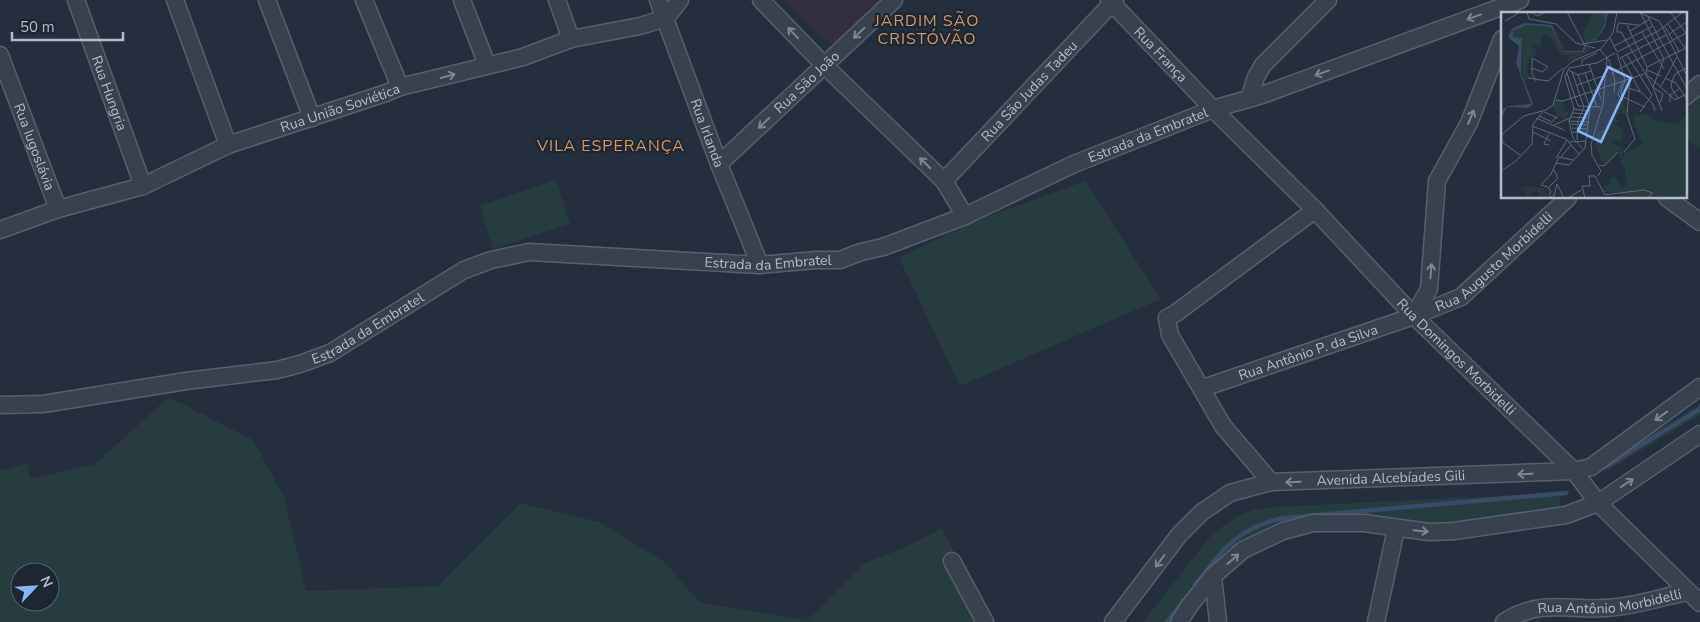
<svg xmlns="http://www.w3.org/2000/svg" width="1700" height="622" viewBox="0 0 1700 622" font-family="'Nunito Sans',sans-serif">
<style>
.medical{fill:#32303f}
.green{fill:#263c3f;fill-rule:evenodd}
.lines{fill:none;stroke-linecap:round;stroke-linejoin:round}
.stream{stroke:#394c67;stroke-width:4.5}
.minor-casing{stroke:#565f6c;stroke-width:19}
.minor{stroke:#38414e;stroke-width:16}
.oneway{stroke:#7c8592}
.labels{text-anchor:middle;stroke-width:4.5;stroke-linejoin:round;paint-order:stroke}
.street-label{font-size:14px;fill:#b4bcc9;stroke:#1d2633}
.quarter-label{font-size:16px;letter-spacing:1px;fill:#d59563;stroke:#1d2633}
.inset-road{fill:none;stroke:#5e6776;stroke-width:1}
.view{fill:#8ab4f8;fill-opacity:0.15;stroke:#8ab4f8;stroke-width:2.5}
.inset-edge{fill:none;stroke:#b4bcc9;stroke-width:2.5}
</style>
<rect width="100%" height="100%" fill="#242f3e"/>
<path class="medical" d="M785 0H880L835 47 800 17Z"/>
<g class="green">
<path d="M1700 95V150L1686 138V106Z"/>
<path d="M556 180 570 224 493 249 480 206Z"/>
<path d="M1085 181 1161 299 960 386 899 258 967 224Z"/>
<path d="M169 397 253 440 284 497 306 591 438 586 520 503 599 522 666 563 699 602 808 620 863 564 908 546 942 528 986 622H0V471L26 463 31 479 95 464ZM20 572H50V602H20Z"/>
<path d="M1700 404V415L1605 472 1600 466Z"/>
<path d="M1557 493 1560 496 1561 511 1449 529 1315 517 1287 520 1271 526 1249 537 1228 550 1217 559 1172 622H1143L1213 533 1238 516 1254 510 1276 507Z"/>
</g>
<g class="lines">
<g class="stream">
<path d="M1605 467 1700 409"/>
<path d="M1195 585C1223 549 1237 528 1283 518L1566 493"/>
<path d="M1167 622 1183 601"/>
</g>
<g class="minor-casing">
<g id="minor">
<path id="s1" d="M76 0 143 186"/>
<path d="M175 0 228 145"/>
<path d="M267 0 312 118"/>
<path d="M364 0 400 87"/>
<path d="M462 0 487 65"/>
<path d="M557 0 571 39"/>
<path id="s2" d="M658 0 719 164 760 265"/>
<path d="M761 0 825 66 944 181 965 216"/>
<path id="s3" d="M1109 0 1213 109 1315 210 1414 316 1574 471 1598 503 1700 603"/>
<path id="s4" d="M0 55 58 209"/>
<path d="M1686 96 1700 84"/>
<path d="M1249 99 1256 77 1263 65 1328 0"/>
<path id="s5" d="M719 164 894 0"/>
<path id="s6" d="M944 181 1115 0"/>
<path d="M1667 198 1700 222"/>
<path id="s7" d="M0 230 58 209 143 186 228 145 386 93 400 87 523 57 571 39 640 26 666 18 680 0"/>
<path d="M1414 316 1429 289 1437 181 1469 123 1502 39"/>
<path id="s8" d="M1203 388 1414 316 1461 297 1568 198"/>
<path id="s9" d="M0 405 43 404 186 381 277 370 300 364 330 353 464 270 491 260 529 252 760 265 816 260H840L861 252 883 247 965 216 1074 164 1213 109 1262 95 1520 0"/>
<path d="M1271 482 1223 426 1170 335 1167 318 1176 313 1315 210"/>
<path d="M952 561 985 622"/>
<path d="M1213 576 1218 622"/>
<path id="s10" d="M1113 622 1179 535 1202 512 1230 493 1271 482 1574 471 1591 467 1700 387"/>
<path d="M1179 622 1190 605 1213 576 1243 550 1283 531 1313 523H1364L1429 532 1454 531 1566 515 1598 503 1700 434"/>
<path d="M1376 622 1396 529"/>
<path id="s11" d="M1504 622C1539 599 1567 610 1605 608 1633 607 1661 597 1688 592"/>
</g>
</g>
<use href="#minor" class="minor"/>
</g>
<defs><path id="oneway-shaft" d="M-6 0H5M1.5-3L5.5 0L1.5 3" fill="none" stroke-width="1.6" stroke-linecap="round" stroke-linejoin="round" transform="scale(1.25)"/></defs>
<g class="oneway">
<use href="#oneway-shaft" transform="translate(1474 17) rotate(160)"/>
<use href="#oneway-shaft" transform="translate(793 33) rotate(-134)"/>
<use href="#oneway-shaft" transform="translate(859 33) rotate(137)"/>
<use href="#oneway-shaft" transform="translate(1322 73) rotate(160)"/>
<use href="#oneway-shaft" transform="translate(448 76) rotate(-15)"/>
<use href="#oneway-shaft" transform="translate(1471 117) rotate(-67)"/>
<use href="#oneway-shaft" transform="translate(764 123) rotate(137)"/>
<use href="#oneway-shaft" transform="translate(925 163) rotate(-136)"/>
<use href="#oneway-shaft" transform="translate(1431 271) rotate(-86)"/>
<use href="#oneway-shaft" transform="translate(1661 416) rotate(144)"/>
<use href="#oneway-shaft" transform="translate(1525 474) rotate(178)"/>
<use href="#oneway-shaft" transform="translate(1293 482) rotate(178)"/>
<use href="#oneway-shaft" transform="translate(1627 483) rotate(-34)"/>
<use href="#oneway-shaft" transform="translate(1421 531) rotate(6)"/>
<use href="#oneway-shaft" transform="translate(1233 559) rotate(-41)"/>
<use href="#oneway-shaft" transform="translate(1160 561) rotate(127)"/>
</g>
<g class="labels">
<g class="street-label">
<text dy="5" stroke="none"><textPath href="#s3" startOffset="75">Rua França</textPath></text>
<text dy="5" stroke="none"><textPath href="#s5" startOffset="120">Rua São João</textPath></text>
<text dy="5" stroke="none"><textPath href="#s6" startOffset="124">Rua São Judas Tadeu</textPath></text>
<text dy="5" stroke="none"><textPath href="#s1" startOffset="99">Rua Hungria</textPath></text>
<text dy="5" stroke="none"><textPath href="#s7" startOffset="362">Rua União Soviética</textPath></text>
<text dy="5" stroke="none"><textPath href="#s2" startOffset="142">Rua Irlanda</textPath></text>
<text dy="5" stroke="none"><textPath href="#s9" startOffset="1205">Estrada da Embratel</textPath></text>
<text dy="5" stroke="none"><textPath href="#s4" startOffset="98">Rua Iugoslávia</textPath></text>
<text dy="5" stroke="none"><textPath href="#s8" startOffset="321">Rua Augusto Morbidelli</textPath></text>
<text dy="5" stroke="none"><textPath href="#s9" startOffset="800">Estrada da Embratel</textPath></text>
<text dy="5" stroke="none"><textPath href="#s9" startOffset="380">Estrada da Embratel</textPath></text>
<text dy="5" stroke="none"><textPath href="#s8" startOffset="111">Rua Antônio P. da Silva</textPath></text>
<text dy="5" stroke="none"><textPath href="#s3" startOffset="498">Rua Domingos Morbidelli</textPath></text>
<text dy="5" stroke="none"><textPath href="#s10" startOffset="338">Avenida Alcebíades Gili</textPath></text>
<text dy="5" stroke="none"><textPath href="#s11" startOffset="109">Rua Antônio Morbidelli</textPath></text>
</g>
<g class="quarter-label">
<text x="927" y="26">JARDIM SÃO<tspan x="927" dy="18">CRISTÓVÃO</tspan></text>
<text x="611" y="151">VILA ESPERANÇA</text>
</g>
</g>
<g transform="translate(1501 12)">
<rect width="186" height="186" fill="#242f3e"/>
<path d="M92 0H105L104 11 96 26 85 28V32L82 22ZM22 13 50 15 63 40H83L85 35 89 36 88 40 64 51 70 43H60L50 25 42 22 39 34 31 33 37 42 29 46 25 58 29 66 22 69 21 26 12 25 11 20ZM53 88 61 89 65 95 62 100 69 97 65 108 59 105 61 103 57 105 52 95 49 97ZM122 90 126 99 125 102 117 101 113 105 118 110 113 112 121 116 122 124 119 131 116 128 112 131 122 137 121 146H117L119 137 105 153 97 146 101 144 95 137V120L105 118V109L115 100 113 93ZM147 102 151 107 175 113 186 103V186H120L121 181 103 180 104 174 112 172 109 170 112 163 120 174 125 175 124 157 119 151 124 141 142 131 132 111 133 104ZM26 174 43 176 46 186 39 185 35 178 24 186 26 179 19 177Z" fill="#263c3f"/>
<path d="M107 0 104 15 95 28 87 29 83 40H63L50 15 25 13 12 19V25L21 26 20 61 32 92 27 96 6 95 0 107V98L7 94 30 92 15 51 18 34 7 25 11 17 23 11 51 13 63 39H81L85 29 96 26 104 11V2Z" fill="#394c67"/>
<path class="inset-road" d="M26 0 28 7 55 12 75 31 94 36M30 0 36 4 45 0M66 0 83 32M139 0 163 47 152 75M169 0 185 21M139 1 158 9 162 16M147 5 187 79M4 9 19 0M167 12 184 36M126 13 146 55 145 62M116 15V20H120L152 75 161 99M116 15 118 11 138 13M164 15 178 39M162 16 187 66M129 19 149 7M141 20 163 57M168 22 187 9M109 26 116 40M81 32 106 28M113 34 152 14M98 37 108 48 114 69 113 81M116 40 157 19 182 0M116 41 124 68 120 80 122 89M126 43 151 83M119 46 165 23M121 46 139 79M88 52 100 87M81 53V48L96 41M146 55 187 35M31 56 41 60 47 55 31 46V62L35 69M67 58 77 63 90 59M146 58 160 64M71 60 83 95 77 109 76 128M66 61 77 94 100 95M84 61 96 95M111 61 187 20M145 62 174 88 187 81M27 66 47 69 62 56M164 66 175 71 187 89M76 73 102 64M160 74 176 45M152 75 162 82 159 91M127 76 140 80 152 92 154 99M120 84 144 95M177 87 170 75 171 69 174 62 187 55M55 88 62 89 143 62M121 89 117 82 122 69M169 90V83L178 77M72 97 88 99M43 100 57 106M139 100 151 83M71 101 87 102M38 104 51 110 55 105M70 105 87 106M35 106 63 118M68 109 87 110M70 112 86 113M53 113 69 106M31 114 65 127 78 142M71 116 86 117M32 120 50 129M71 120 86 121M1 122V130L19 143M0 123 23 104 45 98 52 93 63 57 72 49 100 37 112 21 116 0M68 130 85 129M48 133 43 132 48 122M82 137 72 126 68 109 73 97 64 65 68 56 96 51 114 41M123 140 134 127 126 103 129 66M57 145 72 148M60 145 70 133M55 146 66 128M55 151 68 153 84 136 89 95 77 63M98 153 103 154 117 140M0 159 15 149 31 132 32 112 42 100M97 164 100 159 91 143 90 132 102 92 106 45M40 173 50 162 58 145M40 173 47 175 50 180 48 183M47 176 57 166 53 158M48 185 53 184 56 172 63 186M67 186 80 178M84 186 81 174H89L88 164H94L104 183 143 178 152 181 146 186"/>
<path class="view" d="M107 55 130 66 100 130 77 119Z"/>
<rect width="186" height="186" class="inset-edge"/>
</g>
<g transform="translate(35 587) rotate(65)"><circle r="24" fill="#1d2633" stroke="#59626f"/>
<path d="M0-4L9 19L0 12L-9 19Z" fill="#8ab4f8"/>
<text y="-8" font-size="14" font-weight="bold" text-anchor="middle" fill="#b4bcc9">N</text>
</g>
<path d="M12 32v8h111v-8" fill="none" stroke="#b4bcc9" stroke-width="2.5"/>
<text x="20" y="32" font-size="15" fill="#b4bcc9" stroke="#1d2633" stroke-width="4" paint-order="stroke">50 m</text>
</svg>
